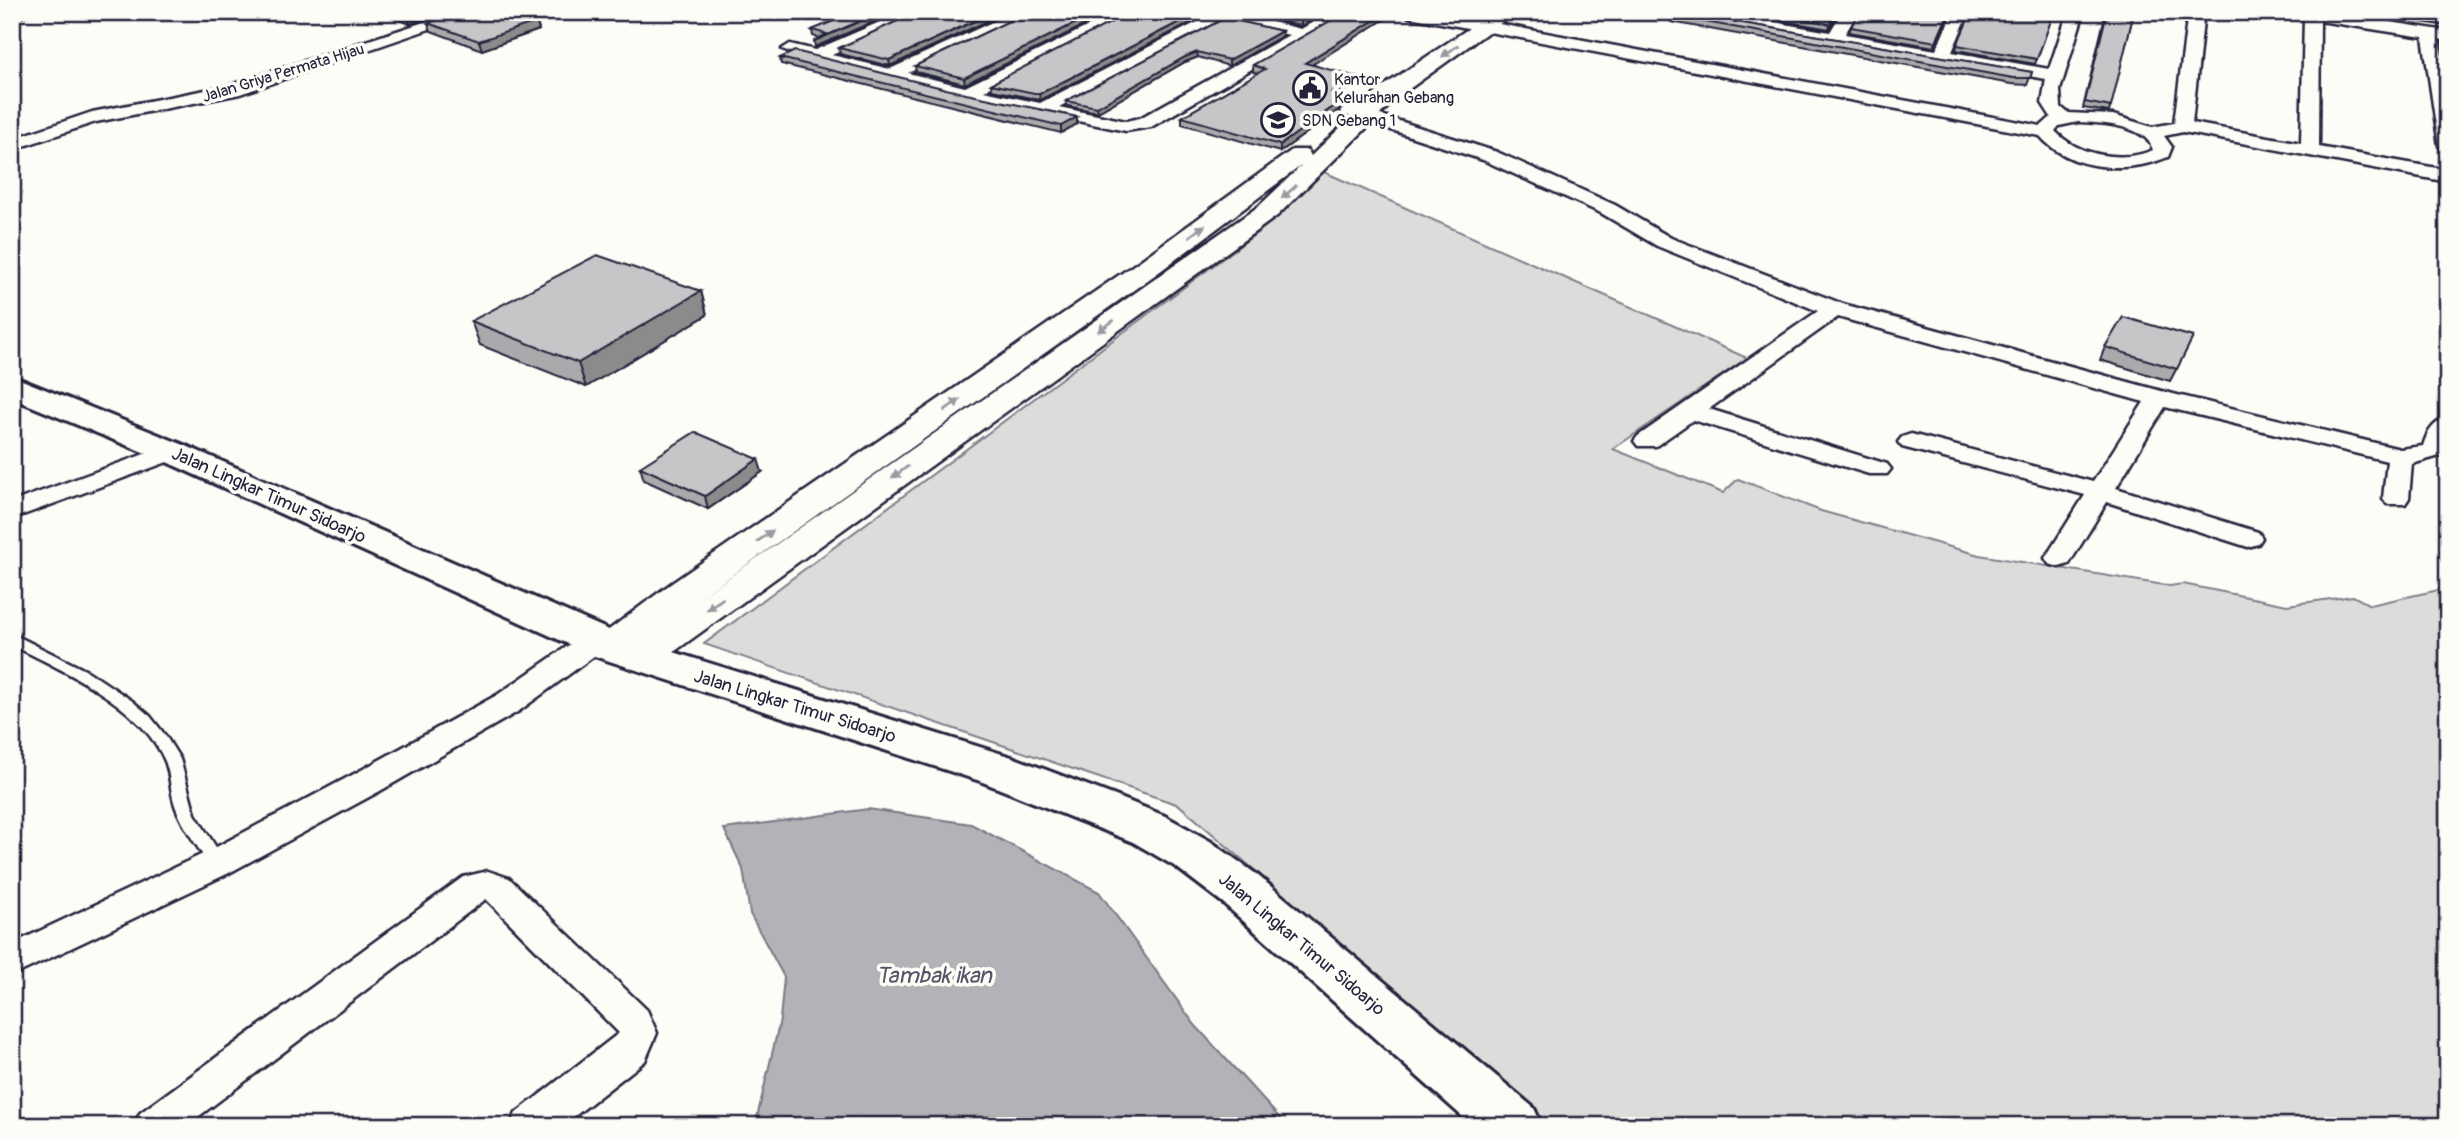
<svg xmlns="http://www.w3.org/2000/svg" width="2460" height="1138" viewBox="0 0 2460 1138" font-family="Pangolin,sans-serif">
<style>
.green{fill:#dddcdb;stroke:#807f8b;stroke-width:2}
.water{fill:#b2b2b7;stroke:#787885;stroke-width:2}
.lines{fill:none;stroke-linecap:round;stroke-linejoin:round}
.service-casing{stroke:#22223b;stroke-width:5}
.minor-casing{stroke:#22223b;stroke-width:5}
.tertiary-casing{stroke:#22223b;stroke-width:5}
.secondary-casing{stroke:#22223b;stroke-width:6}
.service{fill:#fdfcf7;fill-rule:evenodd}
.minor{fill:#fdfcf7;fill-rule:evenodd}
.tertiary{fill:#fdfcf7;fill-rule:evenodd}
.secondary{fill:#fdfcf7;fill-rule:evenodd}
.wall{fill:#aaaaac;stroke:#22223b;stroke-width:2}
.shaded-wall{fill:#8b8b8c;stroke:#22223b;stroke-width:2}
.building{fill:#c6c6c8;stroke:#22223b;stroke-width:2}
.oneway{fill:#9a9aa2}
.labels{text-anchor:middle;stroke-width:7;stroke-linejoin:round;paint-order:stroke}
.far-street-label{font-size:16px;fill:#22223b;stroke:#fdfcf7}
.far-poi-label{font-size:16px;fill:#22223b;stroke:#fdfcf7;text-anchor:start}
.street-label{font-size:18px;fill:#22223b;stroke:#fdfcf7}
.near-water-label{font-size:23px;font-style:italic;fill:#545466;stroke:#fdfcf7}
</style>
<rect width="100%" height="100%" fill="#fdfcf7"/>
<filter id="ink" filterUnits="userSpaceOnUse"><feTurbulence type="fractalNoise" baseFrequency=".0143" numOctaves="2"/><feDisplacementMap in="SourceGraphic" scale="14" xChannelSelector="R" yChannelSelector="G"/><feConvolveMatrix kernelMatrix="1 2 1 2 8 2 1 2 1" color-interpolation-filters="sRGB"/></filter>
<g filter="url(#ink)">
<path class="green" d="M1324 172 1747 358 1613 449 1723 493 1738 479 1821 511 1979 555 2170 586 2183 584 2287 605 2353 596 2370 605 2448 588V1126H1551L1179 805 704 644 1265 227Z"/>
<path class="water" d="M868 809 971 824 1099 892 1195 1025 1287 1126H755L780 1020 784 977 750 914 743 869 724 829Z"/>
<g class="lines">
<g class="service-casing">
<path id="service" d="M19 637 89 672 131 700 150 716 165 735 180 759 195 814 226 863 223 868 217 870 211 868C199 848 184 829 176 808 170 793 171 776 165 761 141 705 64 671 14 646L12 641Z"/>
</g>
<g class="minor-casing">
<g id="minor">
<path d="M12 12H32L12 20Z"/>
<path d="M455 12H479L240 94 96 122 12 150V139L92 112 231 85Z"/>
<path d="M903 12H925L832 55 890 69 1014 12H1035L908 73 965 87 1117 12H1138L984 91 1040 103 1209 16 1203 12H1232L1301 29 1331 12H1351L1151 127 1126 131 967 98 809 59 782 49 790 44 815 50ZM1225 20 1289 35 1140 118 1126 121 1059 107Z"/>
<path d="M1401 12H1435L2041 126 2051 117 2042 103 2046 79 1688 17 1680 12H1717L1830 32 1842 12H1858L1845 34 1936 50 1953 12H1969L1952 52 2049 69 2068 12H2084L2060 90 2061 107 2068 113 2113 115 2152 127 2174 123 2188 12H2204L2192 123 2301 143 2304 18 2285 12C2340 12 2394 23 2448 31V41L2439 39 2448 90V151L2439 146 2423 37 2320 21 2319 147 2448 170V182L2183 132 2164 136 2172 147 2168 157C2128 174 2070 171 2040 136L1409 17ZM2078 122C2100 123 2146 124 2153 150 2123 163 2078 156 2055 131L2059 126Z"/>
<path d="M1349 105 1497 152 1615 205 1671 238 1843 304 2165 392 2400 449 2423 446C2427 432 2434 421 2448 418V447L2443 455 2412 464 2409 498 2405 504H2387L2383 498 2387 461 2165 407 2116 488 2258 532 2262 538 2258 544 2248 547 2107 502 2069 564 2059 567 2049 564 2045 558 2085 495 1902 447 1898 442 1902 437 1911 434 2093 482 2144 402 1838 317 1709 409 1887 464 1891 469 1887 474H1869L1693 420 1656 446H1638L1634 441 1638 436 1818 311 1657 246 1601 213 1483 160 1343 114 1340 110Z"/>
<path d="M172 444 181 447 185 452 181 457 12 519V502Z"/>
<path d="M595 631 605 634 610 641 605 648 519 711 380 791 229 873 12 976V944L205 853 356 773 497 695 585 634Z"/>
<path d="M488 871 509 878 647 1010 657 1033 645 1061 562 1126H510L516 1113 619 1033 486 899 186 1126H134L140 1113 463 877Z"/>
</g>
</g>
<g class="tertiary-casing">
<path id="tertiary" d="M1493 12H1516L1398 97 1277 216 653 667 640 671 627 667 622 657 611 660 598 656 592 647 598 638 669 585 1141 260 1292 150H1308L1311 156 1382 87ZM1302 165 1259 206 694 602 1159 272Z"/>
</g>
<g class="secondary-casing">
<path id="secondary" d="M12 376 184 445 625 637 1012 757 1118 797 1165 816 1210 841 1256 874 1534 1108 1542 1126H1473L1222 902 1176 867 1133 842 980 781 597 657 160 459 12 398Z"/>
</g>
<use href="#service" class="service"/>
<use href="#minor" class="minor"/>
<use href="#tertiary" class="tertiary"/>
<use href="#secondary" class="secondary"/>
</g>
<g class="wall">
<path d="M387 12H446L410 24 388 16Z"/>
<path d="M855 12 815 47 820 38 813 36 812 30Z"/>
<path d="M917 12H1007L890 66 840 54 839 48Z"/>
<path d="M1028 12 965 84 916 72 915 66Z"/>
<path d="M1132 12H1204V16L1040 100 992 90 991 84Z"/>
<path d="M1244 12H1325L1301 26Z"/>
<path d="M1346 12H1396L1312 64 1357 83 1339 94 1348 96V103L1280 152 1182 124V117L1258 73 1253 72V65Z"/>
<path d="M1733 12H1839L1829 29Z"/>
<path d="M1859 12H1950L1934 47 1849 32 1851 27Z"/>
<path d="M2054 12 2035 64 1956 50 1957 45Z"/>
<path d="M2106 12H2134L2109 112 2083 108Z"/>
<path d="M2356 12H2448V26Z"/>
<path d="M1689 14 2032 72 2027 85 2011 84 1671 22 1673 16Z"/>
<path d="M1225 18 1282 31V36L1229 66 1198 57 1185 62 1098 112 1067 106 1066 101Z"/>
<path d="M428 23H537L539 30 482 50 431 31Z"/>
<path d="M780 58 1077 117V124L1061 133 781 64Z"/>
<path d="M701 291 707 315 586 387 480 345 471 321Z"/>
<path d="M2193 337 2170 381 2100 360 2105 347Z"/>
<path d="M640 467 762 472 708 509 644 480Z"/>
</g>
<g class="shaded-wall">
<path d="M418 12H446L410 24 407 16Z"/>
<path d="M543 12H573L537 23 539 30 482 50 479 41 525 18Z"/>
<path d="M881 12H896L815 47 814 41Z"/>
<path d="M994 12H1007L890 66 889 60Z"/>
<path d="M1098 12H1111L965 84 964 78Z"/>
<path d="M1199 12H1204V16L1040 100 1039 94Z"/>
<path d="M1315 12H1325L1301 26V20Z"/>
<path d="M1387 12H1396L1305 69V63Z"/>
<path d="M1837 12H1839L1829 29 1830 24Z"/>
<path d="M1282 31V36L1229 66V60Z"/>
<path d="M1197 52 1198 57 1185 62 1098 112 1097 107 1185 57Z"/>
<path d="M1357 77V83L1331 98 1332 92Z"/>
<path d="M1348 96V103L1280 152V145Z"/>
<path d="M1077 117V124L1061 133V126Z"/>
<path d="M701 291 707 315 586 387 578 363Z"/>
<path d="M758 459 762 472 708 509 705 496Z"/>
</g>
<g class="building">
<path d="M397 12H418L407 16Z"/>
<path d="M460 12H543L525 18 536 22 479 41 428 23Z"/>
<path d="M855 12H881L814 41 827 34 812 30Z"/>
<path d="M917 12H994L889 60 839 48Z"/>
<path d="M1028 12H1098L964 78 915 66Z"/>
<path d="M1131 12H1199L1039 94 991 84Z"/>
<path d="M1268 12H1315L1301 20Z"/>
<path d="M1346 12H1387L1305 63 1357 77 1332 92 1348 96 1280 145 1182 117 1265 69 1253 65Z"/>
<path d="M1676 12H1687L1689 14 2032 72 2030 78H2013L1673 16Z"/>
<path d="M1763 12H1837L1830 24Z"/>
<path d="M1859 12H1949L1936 42 1851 27Z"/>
<path d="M1971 12H2054L2037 59 1957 45Z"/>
<path d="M2107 12H2134L2111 107 2085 102Z"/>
<path d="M2392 12H2448V20Z"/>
<path d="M1225 18 1282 31 1229 60 1197 52 1185 57 1097 107 1066 101Z"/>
<path d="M795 51 966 94 1077 117 1061 126 780 58Z"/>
<path d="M597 255 701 291 578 363 471 321Z"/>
<path d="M2123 317 2193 337 2177 369 2105 347Z"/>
<path d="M695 432 758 459 705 496 640 467Z"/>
</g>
<defs><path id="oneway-solid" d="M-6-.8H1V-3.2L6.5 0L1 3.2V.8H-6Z" transform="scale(1.75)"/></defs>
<g class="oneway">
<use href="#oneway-solid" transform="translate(1450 51) rotate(145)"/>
<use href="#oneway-solid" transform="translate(1289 192) rotate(138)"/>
<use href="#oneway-solid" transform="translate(1197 231) rotate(-36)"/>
<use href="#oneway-solid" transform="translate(1106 326) rotate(145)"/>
<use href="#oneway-solid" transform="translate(952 405) rotate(-36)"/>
<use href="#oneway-solid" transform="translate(900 472) rotate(145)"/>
<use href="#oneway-solid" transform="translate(765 536) rotate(-35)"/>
<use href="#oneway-solid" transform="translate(715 604) rotate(145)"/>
</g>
</g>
<defs>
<g id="civic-ring" transform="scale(1.75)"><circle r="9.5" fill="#fdfcf7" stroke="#22223b" stroke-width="1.5"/><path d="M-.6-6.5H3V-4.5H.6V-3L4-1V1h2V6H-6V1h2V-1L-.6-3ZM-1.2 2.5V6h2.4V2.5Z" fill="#22223b"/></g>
<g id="school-ring" transform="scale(1.75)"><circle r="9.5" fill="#fdfcf7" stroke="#22223b" stroke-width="1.5"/><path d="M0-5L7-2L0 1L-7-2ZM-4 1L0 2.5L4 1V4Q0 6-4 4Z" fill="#22223b"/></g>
</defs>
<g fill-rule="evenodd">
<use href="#civic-ring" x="1310" y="88"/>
<use href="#school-ring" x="1278" y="120"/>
</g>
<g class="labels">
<g class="far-street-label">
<text transform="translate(283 72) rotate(-17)" y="6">Jalan Griya Permata Hijau</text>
</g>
<g class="far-poi-label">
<text x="1334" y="85">Kantor<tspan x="1334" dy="18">Kelurahan Gebang</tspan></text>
<text x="1302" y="126">SDN Gebang 1</text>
</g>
<g class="street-label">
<text transform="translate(269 495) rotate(24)" y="6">Jalan Lingkar Timur Sidoarjo</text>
<text transform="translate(795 706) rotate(17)" y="6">Jalan Lingkar Timur Sidoarjo</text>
<text transform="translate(1302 944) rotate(40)" y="6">Jalan Lingkar Timur Sidoarjo</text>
</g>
<g class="near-water-label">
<text x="934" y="983">Tambak ikan</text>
</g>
</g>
<rect width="2460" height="1138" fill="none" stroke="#fdfcf7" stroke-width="42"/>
<rect x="21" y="21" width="2418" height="1096" fill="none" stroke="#22223b" stroke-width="2.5" filter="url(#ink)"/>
</svg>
